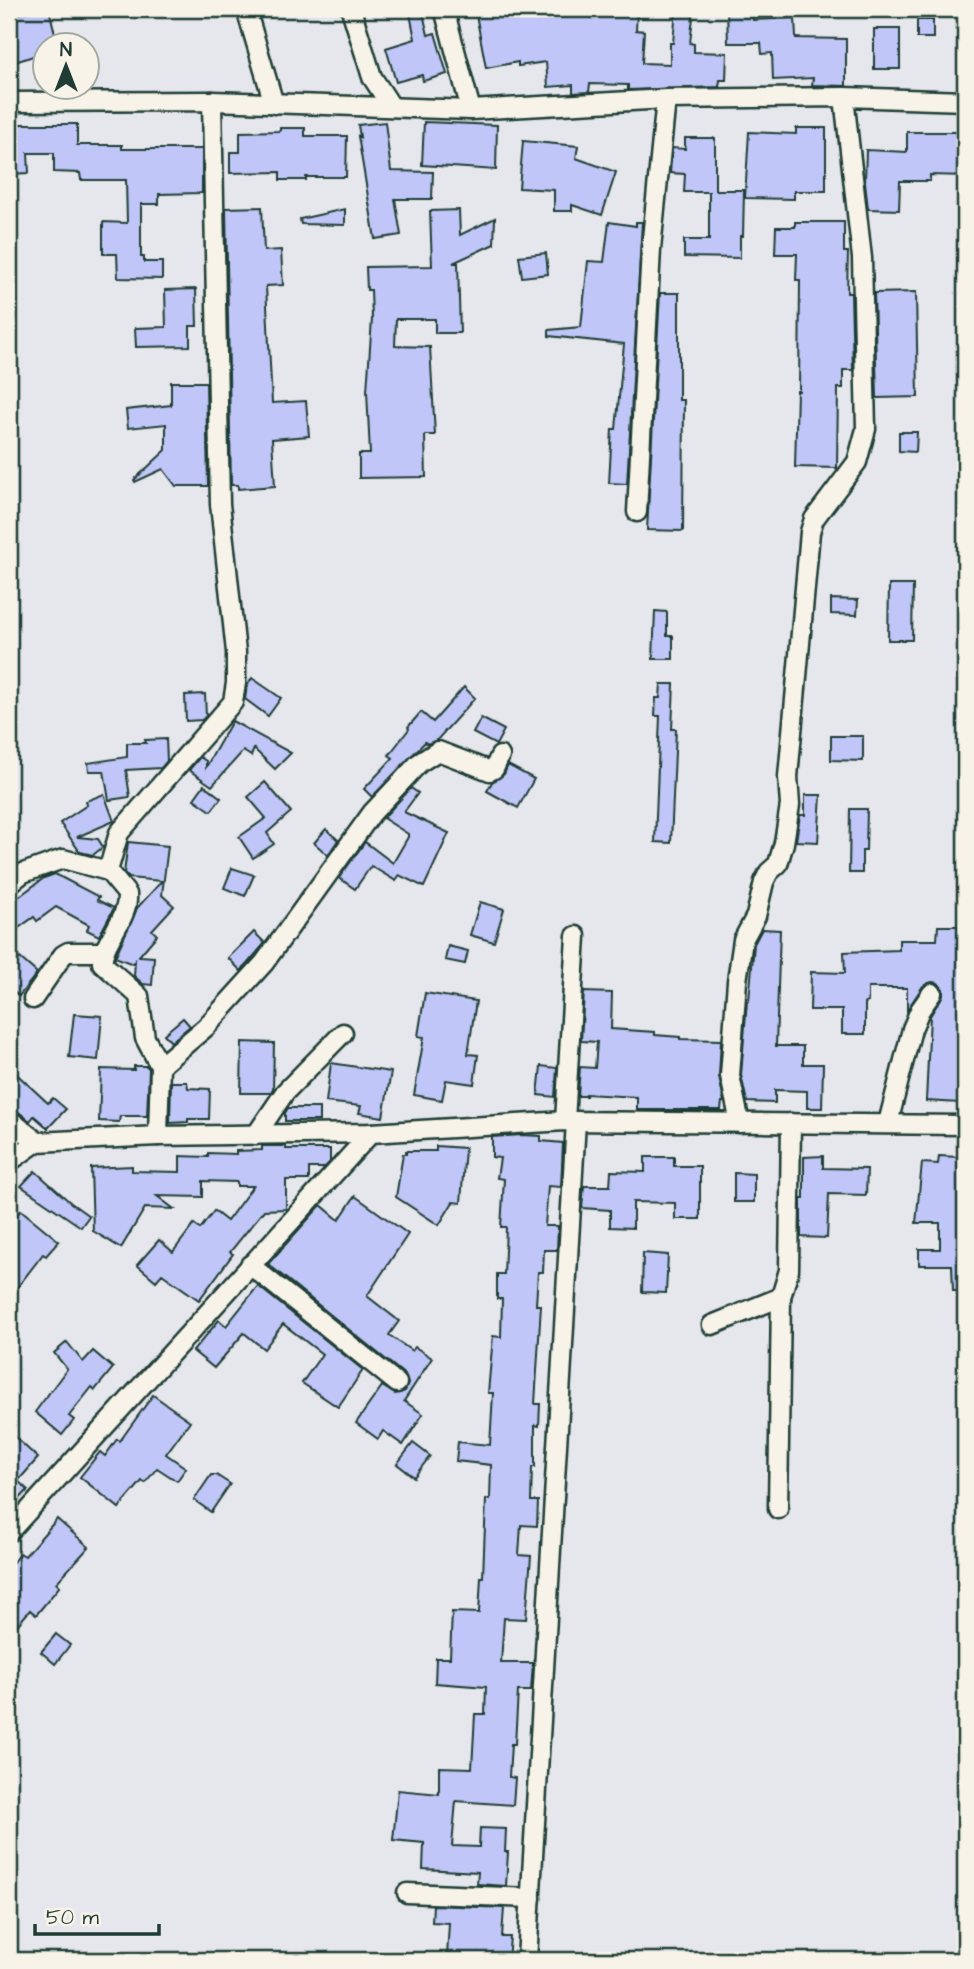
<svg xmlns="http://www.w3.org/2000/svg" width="974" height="1969" viewBox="0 0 974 1969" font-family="'Architects Daughter',sans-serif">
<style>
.building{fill:#c0c6f8;stroke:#1f3d34;stroke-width:2}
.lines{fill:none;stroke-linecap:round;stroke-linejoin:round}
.minor-casing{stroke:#1f3d34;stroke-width:23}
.minor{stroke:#f7f3e8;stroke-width:18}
</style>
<rect width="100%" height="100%" fill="#e6e6ed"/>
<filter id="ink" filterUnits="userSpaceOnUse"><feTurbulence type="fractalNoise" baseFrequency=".0143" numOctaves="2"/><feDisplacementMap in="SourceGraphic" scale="14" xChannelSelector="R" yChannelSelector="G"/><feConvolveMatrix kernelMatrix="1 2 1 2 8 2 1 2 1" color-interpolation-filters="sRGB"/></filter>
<g filter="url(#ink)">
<g class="building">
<path d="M39 9H49L58 46H46V85L41 86 33 56 9 64V16Z"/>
<path d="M409 9H422L428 35 435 33 447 74 423 81 422 75 396 82 386 48 415 39Z"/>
<path d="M475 9H501L505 16 547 9H637L636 30 644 31 642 63 670 64V43H673L676 9H694L690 43 694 44V52L727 53 726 80H720L719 87 628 90V85L590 84 589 92 573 93V85L548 87 546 62 518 66V62L486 68Z"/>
<path d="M727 9H753V20L795 18 796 38 846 39V86L812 85 813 78 773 80 772 53 762 54 761 43H728Z"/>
<rect x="917" y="20" width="16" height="18"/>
<rect x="874" y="29" width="26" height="40"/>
<path d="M385 122 391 171 433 172 432 199H395L401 235 375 239 358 136 360 137 358 125Z"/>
<path d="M424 122 497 125 496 170 422 165Z"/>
<path d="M9 124H77V145H122V149H202V193L159 194V204H141V257H144V262H162V279L118 278 117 254H103V222L127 223 126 180H81L80 173 54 172V153H28L29 173 9 174Z"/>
<path d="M280 128H305V136H347L346 177H306V180H280V172L230 173V152H240V132L280 131Z"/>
<path d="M796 128H826V191H794V199L745 198 749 132 796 134Z"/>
<path d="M907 132H965V176L930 175V181H900L899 210 868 209 865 182 866 150 907 152Z"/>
<path d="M685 138H715V190H744L743 236H740V258L684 257V240H709V192H684L685 174 670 173 672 148 685 149Z"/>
<path d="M523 141 578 146 576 158 616 172 602 215 572 205V211H554V190L519 188Z"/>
<path d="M262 207 264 251 281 250 283 285 266 286 272 403 306 401 309 436 272 439 275 486 238 489V485H231L226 208Z"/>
<path d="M345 209V225L301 224 300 219Z"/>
<path d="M459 210 460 235 495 218 494 244 453 263H458L460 333H435V319H396L395 346 430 347 435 435H425L426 477 359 478V454H370L367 391 372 319 371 290H367L366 267 432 266 430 211Z"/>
<path d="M609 222 636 226V222H642L627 484 609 483 612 429H616L624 344 549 336V330L581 327 588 261 604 262Z"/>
<path d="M795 222H844V252H848L847 293H851L853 370H843V388H838L837 468 795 467 797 391H799L800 280H796L797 254H775L776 227H795Z"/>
<path d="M546 253 548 274 522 277 519 256Z"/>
<path d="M196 289 197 326H190V346L136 347 135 328 166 327 165 290Z"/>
<path d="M916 292 918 397 877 398 874 293Z"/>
<path d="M660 293H679V400H684L683 531 647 530Z"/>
<path d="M171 382H206L208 486H176L163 469 135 482 134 480 166 450V424L128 428 126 410 171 405Z"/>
<path d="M899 432H917L916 452 899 451Z"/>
<path d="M889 585H913L912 640H888Z"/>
<path d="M831 599 858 600 857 615 831 614Z"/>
<path d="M655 611 667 612V636H673V659H653Z"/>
<path d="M252 678 281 698 268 716 245 699 247 686Z"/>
<path d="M661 684H674L672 729H676L671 843 655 842 660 716H655L656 698H660Z"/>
<path d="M464 687 475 698 437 740 427 744 425 742 372 797 364 789 393 758 389 755 409 729 408 727 421 712 433 722Z"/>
<path d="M205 694 206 716 202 720 186 721 185 695Z"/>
<path d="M481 718 504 730 496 745 473 733Z"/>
<path d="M232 721 291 753 275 769 254 749 251 756 243 751 212 786 189 770 200 757 206 761V767Z"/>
<path d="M831 736H863V761L831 760Z"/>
<path d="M166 739 167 761 161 768 126 770 130 797 109 800 104 771H89L88 763 127 757V743H146L145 740Z"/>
<path d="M508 765 534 779 518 808 487 791 492 782 504 774Z"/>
<path d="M265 782 291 812 267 833 274 844 253 858 239 837 266 818 248 797Z"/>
<path d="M204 785 221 798 211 811 194 799Z"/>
<path d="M411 788 418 793 404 812 449 833 424 887 399 875 396 881 371 866 355 889 339 878 365 842 393 863 408 837V834L383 818Z"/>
<path d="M104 794 114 821 77 837 98 839 103 847 93 855 80 852 60 823 87 805 86 801Z"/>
<path d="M805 795H821L818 842 796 841 800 815H805Z"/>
<path d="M850 809H867L866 851H862V873H849Z"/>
<path d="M326 829 338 840 328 855 314 843Z"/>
<path d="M128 842 168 846 162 895 174 906 152 930 157 935 139 956 154 957 152 985 143 984 134 976 135 961 133 964 115 957 137 908 162 881 129 878 124 873Z"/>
<path d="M232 868 254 875 245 896 224 888Z"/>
<path d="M55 874 99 897 97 900 114 908 99 936 87 930 89 925 56 907 37 921 34 917 17 929 9 918V904L44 878Z"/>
<path d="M480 902 504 909 494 942 470 935Z"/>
<path d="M938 926H965V1027L960 1103 926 1101 930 1016 943 995V989L938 983 932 982 923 986 907 1010V988H868V1002L865 1003V1034H842V1010H810L811 972 845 973 844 952 899 950V940H937Z"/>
<path d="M762 929 780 930 776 1046H803V1064H823L822 1108H807V1091L775 1090V1103L747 1102 741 1075 747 1001H749L754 944Z"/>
<path d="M254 932 265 943 241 971 228 958Z"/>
<path d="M448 946 468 951 465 964 445 960Z"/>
<path d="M20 958 37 973 19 996 9 988V971Z"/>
<path d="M584 992 612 993 611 1029 655 1032V1035L680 1037V1039L721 1040 719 1076 724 1102H722L721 1110H637V1097L586 1094V1096H578L580 1067 595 1068 597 1042 581 1041Z"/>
<path d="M425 993 476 1001 468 1054 478 1055 474 1084 446 1080 442 1100 414 1095 424 1037 418 1036Z"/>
<path d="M74 1014 102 1016 98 1060 69 1057Z"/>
<path d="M183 1018 190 1026 171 1042 164 1034Z"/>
<path d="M242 1042 274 1043 273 1090 270 1093H241Z"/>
<path d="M331 1063 391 1072 383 1117 359 1113 361 1106 326 1102Z"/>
<path d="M134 1066H147L149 1069 147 1116H120L119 1122 99 1121 101 1069 134 1070Z"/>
<path d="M541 1066 557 1068 555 1097 538 1095Z"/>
<path d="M9 1067 48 1103 53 1098 66 1109 48 1128 34 1116 30 1121 16 1110 9 1108Z"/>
<path d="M171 1082H187L188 1088 210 1089 209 1119H188V1122L170 1123Z"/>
<path d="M288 1108H319V1121H285V1113Z"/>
<path d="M522 1135 541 1136V1141L563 1143 561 1187 548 1186 545 1226H558L557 1250H544L543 1272H538L536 1305H541L535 1404H540L539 1426 535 1425V1467H532L531 1501H538L537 1526 521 1525 519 1555 531 1556 526 1619 504 1618 501 1663H533L531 1691H518L515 1744H511L509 1777 515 1778 513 1805 456 1801 452 1846 479 1847 480 1828 506 1829 505 1852H508L506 1886 477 1884 478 1872 423 1869 424 1843 393 1840 398 1790 439 1794V1767L472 1768 475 1714H485L486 1687 435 1683 436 1658H450L452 1612 479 1613 481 1577H483L486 1499H490L491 1465 456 1461 458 1442 490 1445 493 1393H488L493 1336 501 1337 502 1299H497V1274H504L506 1227H501L504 1179 497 1178 500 1158 492 1157V1137Z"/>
<path d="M262 1146H286V1149H330V1162L324 1168H309V1180H286V1209L264 1210 230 1252 233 1254 199 1300 162 1274 156 1281 137 1265 159 1240 173 1252 194 1224 200 1229 214 1211 227 1221 253 1186H237V1182L203 1181V1197L157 1196 174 1209 145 1208 121 1248 93 1231 91 1168 132 1166V1171L180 1172V1156L208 1157V1153L236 1154V1151L262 1150Z"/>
<path d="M436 1146 465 1148 461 1203 453 1202 439 1225 396 1197 403 1154H406V1151H436Z"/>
<path d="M823 1156V1168L867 1169 866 1195 829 1194 827 1238 801 1237V1199H804V1157Z"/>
<path d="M939 1156 959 1157 958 1169 965 1170V1291H953L952 1265H919V1249H940V1223H916L922 1163 938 1164Z"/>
<path d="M645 1157H674V1166H700V1219H675V1203L633 1202V1228L610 1227V1210L582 1208 584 1186H610L611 1171 645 1172Z"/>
<path d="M35 1171 71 1203 89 1216 81 1227 21 1186Z"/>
<path d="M734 1173 754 1174V1202H734Z"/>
<path d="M355 1196 408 1234 367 1296 399 1321 389 1335 412 1351 415 1347 432 1358 404 1401 423 1414 403 1445 383 1431 378 1439 356 1423 382 1386 395 1394 405 1391 408 1384 405 1375 268 1264 321 1205 339 1220Z"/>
<path d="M21 1210 59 1241 46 1256 43 1254 9 1298V1225Z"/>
<path d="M643 1253 668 1255 666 1293 642 1292Z"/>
<path d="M258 1286 363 1370 338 1407 302 1383 322 1354 283 1324 264 1349 244 1333 214 1368 193 1351 219 1320 226 1326Z"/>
<path d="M67 1342 83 1362 93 1351 113 1368 95 1390 92 1387 69 1416 74 1420 62 1435 35 1412 67 1369 54 1353Z"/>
<path d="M153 1395 190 1421 166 1454 186 1468 177 1481 157 1468 145 1483 142 1481 119 1508 80 1477 100 1452 105 1456 117 1439 120 1441Z"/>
<path d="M15 1437 38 1458 18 1481 28 1490 9 1510V1445Z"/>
<path d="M413 1443 430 1456 414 1477 397 1464Z"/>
<path d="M211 1475H216L230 1484 211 1512 194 1500Z"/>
<path d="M57 1519 89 1547 56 1583 60 1586 36 1615 30 1610 9 1635V1567L20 1553 25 1556Z"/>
<path d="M56 1634 70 1645 55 1664 41 1652Z"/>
<path d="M433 1905 504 1908 502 1937H510L508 1960 447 1957 449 1923 432 1922Z"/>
</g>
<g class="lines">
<g class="minor-casing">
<g id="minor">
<path d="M246 9 274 104"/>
<path d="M351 9 372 77 391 106"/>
<path d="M444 9 471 110"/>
<path d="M9 102 212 101 471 110 666 99 844 97 965 101"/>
<path d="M637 512 651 249 666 99"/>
<path d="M108 871 119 833 233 702 236 683V652L220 504 212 101"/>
<path d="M9 884 23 873 63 859 108 871 127 894C129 920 104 938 102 963L139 996 145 1038 160 1066 158 1136"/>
<path d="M33 999 63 955 68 952H103"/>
<path d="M160 1066 206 1027 264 963 372 813 419 763 438 751 490 771 494 769 500 756"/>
<path d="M9 1119 37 1142"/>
<path d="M565 1121 576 936"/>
<path d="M740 1123 730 1076 737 981 743 940 756 916 764 882 769 872 778 864 784 843 790 805 788 777 810 532 814 519 857 462 866 429 862 258 844 97"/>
<path d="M888 1123 912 1029 920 1010 932 993"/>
<path d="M256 1135 285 1092 343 1033"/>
<path d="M9 1162 37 1142 158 1136 371 1133 565 1121 965 1125"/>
<path d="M250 1265 397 1383"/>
<path d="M712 1325 781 1297 789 1270 791 1123"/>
<path d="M778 1509 781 1297"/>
<path d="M9 1532 371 1133"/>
<path d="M407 1893 531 1898"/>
<path d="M527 1960 576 1121"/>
</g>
</g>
<use href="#minor" class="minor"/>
</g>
</g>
<rect width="974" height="1969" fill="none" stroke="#f7f3e8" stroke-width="35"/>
<rect x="18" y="18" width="939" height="1934" fill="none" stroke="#1f3d34" stroke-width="2.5" filter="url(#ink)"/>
<g transform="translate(66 66)"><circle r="33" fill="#f7f3e8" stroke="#a1aaa0" stroke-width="2"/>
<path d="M0-5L12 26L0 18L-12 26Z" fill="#1f3d34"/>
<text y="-10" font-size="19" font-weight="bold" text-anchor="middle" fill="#1f3d34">N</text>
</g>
<path d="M35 1924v10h124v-10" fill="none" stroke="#1f3d34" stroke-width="3.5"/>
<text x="46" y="1924" font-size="21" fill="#1f3d34" stroke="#f7f3e8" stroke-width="5" paint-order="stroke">50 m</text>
</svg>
